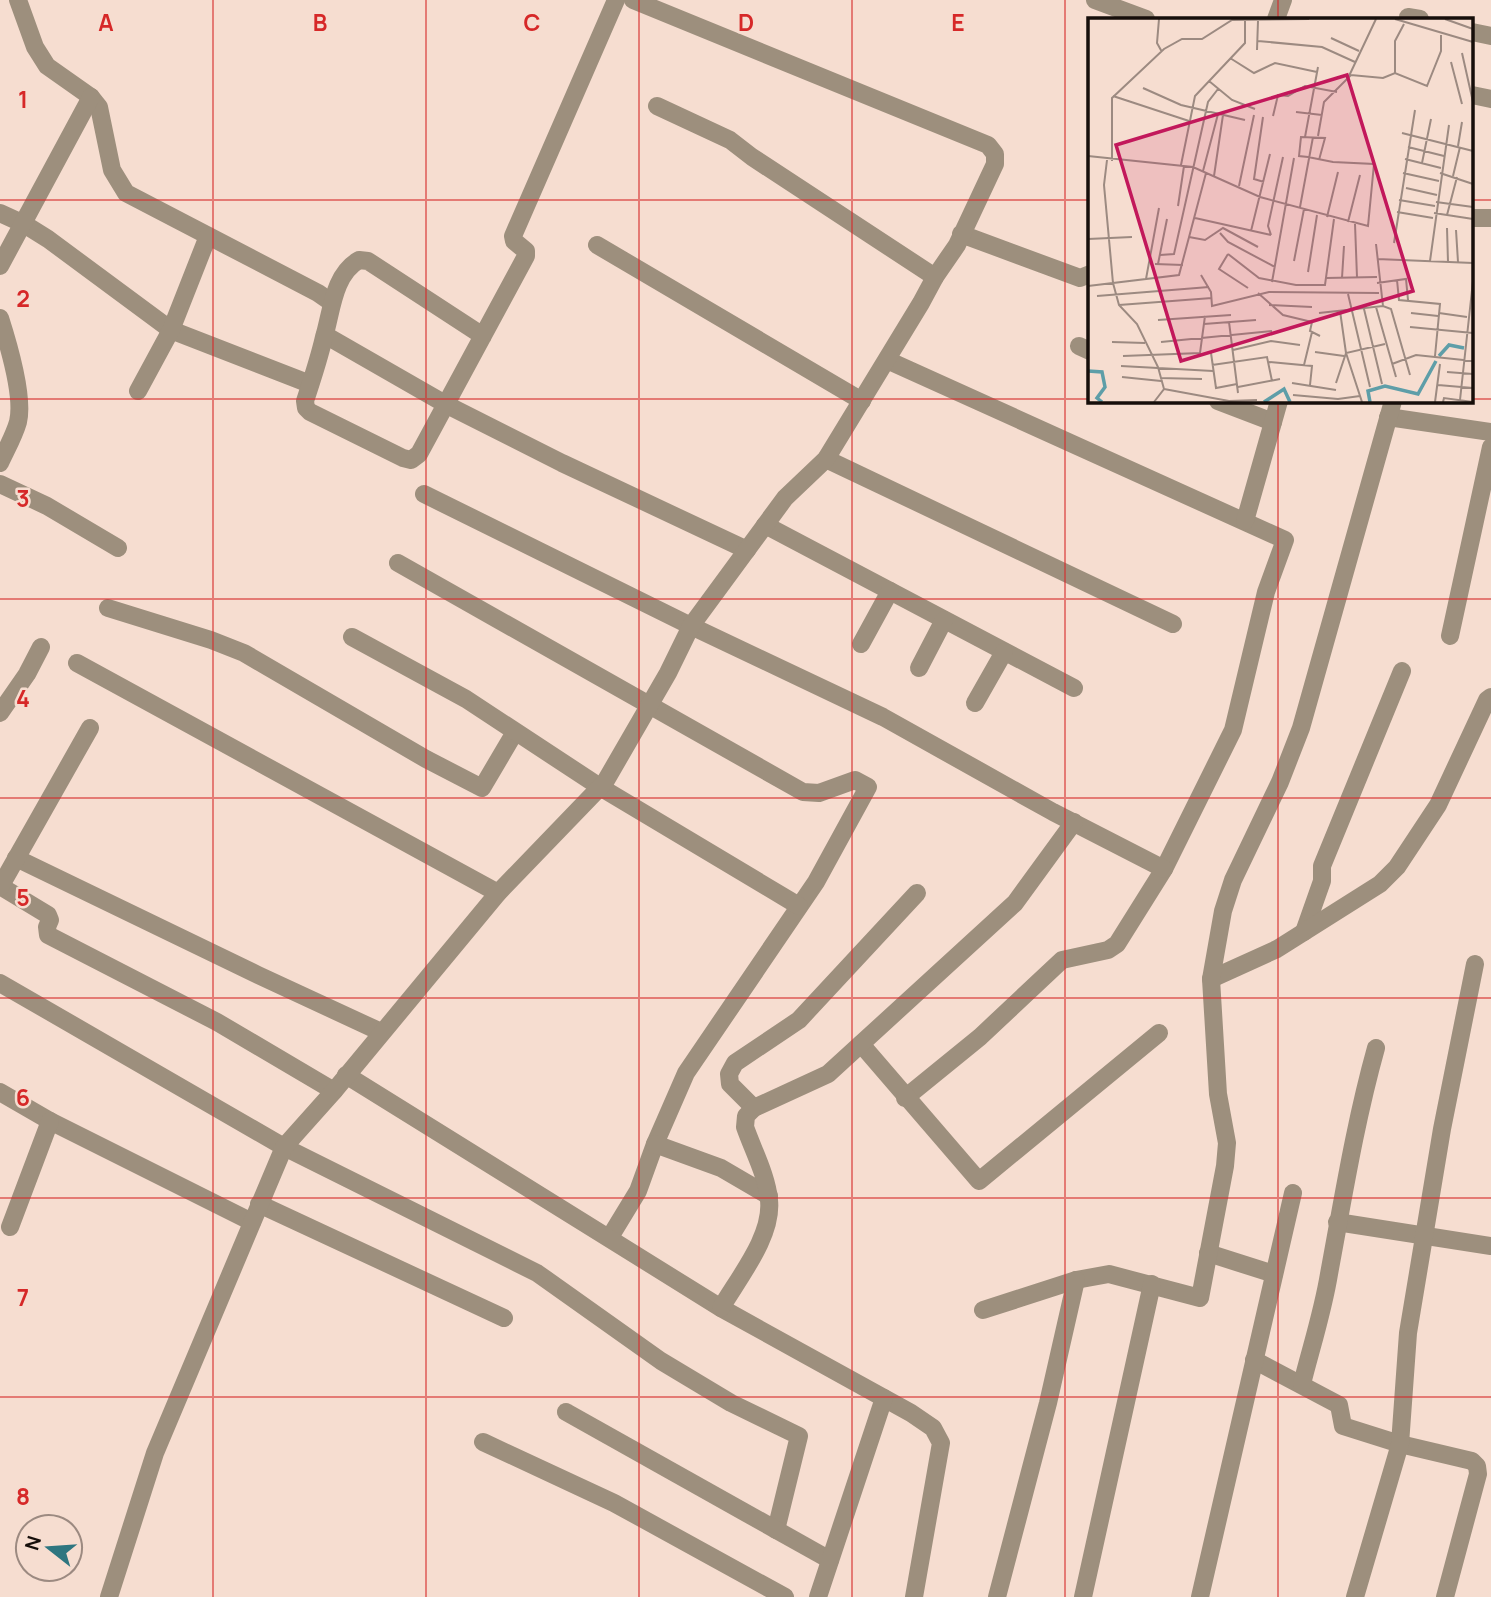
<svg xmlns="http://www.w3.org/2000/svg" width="1491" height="1597" viewBox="0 0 1491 1597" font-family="Manrope,sans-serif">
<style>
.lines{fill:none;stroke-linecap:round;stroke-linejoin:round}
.minor{stroke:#9d8f7d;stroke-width:18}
.grid{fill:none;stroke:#d62828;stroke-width:2;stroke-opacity:0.55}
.inset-river{fill:none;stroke:#5e9ea8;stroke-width:3.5}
.inset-road{fill:none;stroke:#9c8a81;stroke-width:2}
.view{fill:#c2185b;fill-opacity:0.15;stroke:#c2185b;stroke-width:3.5}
.inset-edge{fill:none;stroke:#160e0a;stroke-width:3.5}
.grid-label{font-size:23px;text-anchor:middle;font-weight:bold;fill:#d62828;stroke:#f6ddd0;stroke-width:5;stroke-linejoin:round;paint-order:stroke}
</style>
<rect width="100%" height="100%" fill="#f6ddd0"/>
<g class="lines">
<g class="minor">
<path d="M18 0 35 47 47 66 91 97 99 107 112 170 126 193 318 293 331 302"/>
<path d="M1095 0 1146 19"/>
<path d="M1276 19 1283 0"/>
<path d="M1408 19V17L1420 19"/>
<path d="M1472 32 1491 36"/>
<path d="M1472 95 1491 99"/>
<path d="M657 106 730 140 752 157 935 277"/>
<path d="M0 213 24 224 48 239 171 330 310 384"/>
<path d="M1472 218H1491"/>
<path d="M961 234 1080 278 1090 274"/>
<path d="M597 245 862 401"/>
<path d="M0 266 91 97"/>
<path d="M0 318C8 343 24 397 18 422 14 436 6 450 0 463"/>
<path d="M325 335 447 405 562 463 747 550"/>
<path d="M483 336 368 261 359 260C333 275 332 311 324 337 319 359 312 380 305 401L306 408 310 412 403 458 411 460 419 454 526 256V251L514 241 513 236 616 0"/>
<path d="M1079 346 1090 351"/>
<path d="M887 360 1285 540 1266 592 1233 730 1164 869 1117 944 1108 950 1062 960 980 1037 905 1098"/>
<path d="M138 391 171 330 208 236"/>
<path d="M1218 401 1273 422"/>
<path d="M1388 417 1491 432"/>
<path d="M826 459 1173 624"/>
<path d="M0 484 47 506 118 548"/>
<path d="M424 494 691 626 883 717 1053 812 1164 869"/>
<path d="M1245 521 1279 401"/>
<path d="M765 525 1074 688"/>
<path d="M398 563 803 792 819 793 855 780 868 787 816 882 686 1073 655 1144 638 1191 610 1237"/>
<path d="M108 608 211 640 244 653 426 759 482 788 515 732"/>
<path d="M1450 636 1491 447"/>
<path d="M352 637 466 699 600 787 799 906"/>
<path d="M861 644 890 591"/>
<path d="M77 663 498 893"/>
<path d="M919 668 944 620"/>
<path d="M975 703 1004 652"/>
<path d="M0 713 27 674 41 647"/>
<path d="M16 858 258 975 381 1032"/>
<path d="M0 886 48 915 50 920 47 927 48 935 217 1022 334 1091"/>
<path d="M0 887 90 728"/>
<path d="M1304 932 1322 881V866L1402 671"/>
<path d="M1211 979 1277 949 1380 884 1397 867 1438 805 1487 700 1491 697"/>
<path d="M0 983 284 1147 537 1273 661 1361 731 1403 799 1436 776 1530"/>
<path d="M861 1044 979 1181 1159 1033"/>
<path d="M346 1075 721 1308 911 1413 933 1428 941 1443 914 1597"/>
<path d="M0 1092 50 1121 252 1222"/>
<path d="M754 1108 730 1084 729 1074 735 1063 799 1020 917 893"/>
<path d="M655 1144 721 1168 769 1196"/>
<path d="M259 1204 504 1318"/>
<path d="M1337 1222 1491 1246"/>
<path d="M10 1227 50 1121"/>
<path d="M1208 1253 1274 1274"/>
<path d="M721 1308C739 1277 773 1236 769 1200 767 1176 753 1150 745 1127L746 1116 754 1108 828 1074 1015 903 1074 822"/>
<path d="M983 1310 1076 1280 1109 1274 1200 1298 1225 1166 1227 1143 1218 1094 1211 979 1223 911 1233 880 1280 782 1301 728 1393 401"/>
<path d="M1254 1360 1339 1405 1343 1426 1400 1444 1472 1461 1477 1466 1478 1474 1445 1597"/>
<path d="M1302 1384C1311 1348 1323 1311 1329 1274 1343 1199 1355 1123 1376 1048"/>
<path d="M566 1412 830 1560"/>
<path d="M483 1442 614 1503 785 1597"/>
<path d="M109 1597 155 1453 284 1147 334 1091 498 893 605 782 668 673 691 626 785 498 826 459 921 303 935 277 957 245 995 164V154L988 145 633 0"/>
<path d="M818 1597 884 1398"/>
<path d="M997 1597 1048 1403 1076 1280"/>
<path d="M1083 1597 1152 1284"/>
<path d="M1200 1597 1293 1193"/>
<path d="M1355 1597 1400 1444 1408 1333 1442 1129 1475 964"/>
</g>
</g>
<path class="grid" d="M213 0V1597M426 0V1597M639 0V1597M852 0V1597M1065 0V1597M1278 0V19M0 200H1090M1472 200H1491M0 399H1090M1472 399H1491M1278 401V1597M0 599H1491M0 798H1491M0 998H1491M0 1198H1491M0 1397H1491"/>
<g transform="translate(1088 18)">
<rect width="385" height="385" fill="#f6ddd0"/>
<path class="inset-river" d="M351 338 361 327 376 330M0 353 14 354 17 369 9 380 14 384M176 384 196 371 202 384M282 384 280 373 297 368 330 376 348 343"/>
<path class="inset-road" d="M71 1 69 25 74 34M307 1 385 24M357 1 385 11M243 20 271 33M170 23 234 29 267 44M169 32 170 3M374 35 385 84M142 40 166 55 187 45 229 54M363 44 374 86M307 55V23L316 6M261 58 288 1M121 63 144 82 167 91M55 70 93 87 157 102M25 78 101 103M208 94 234 97M185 98 190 77 200 78 217 68 249 74M175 99 166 161 176 164M314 115 385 133M230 118 236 84 263 57 295 60 307 55 339 68 353 33V17M217 119 230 49M370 128 374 104M320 129 356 138M0 138 105 149 172 179 280 208 286 146 245 144 220 139 211 138 213 119 237 120 231 142M317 141 353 150M19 142 16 167 25 265 31 287 49 306 70 349 76 371 66 384M24 143V80L76 31 94 21H114L144 2 221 1M334 145 343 101M93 147 107 78 157 25V3M115 153 130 96M315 155 351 163M352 155 385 166M126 158 135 97M365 158 372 129M151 168 166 97M318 170 349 177M311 182 347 188M348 184 385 189M90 188 96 148M212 189 225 119M309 194 345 200M346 195 385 201M359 197 369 159M239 199 250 154M107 200 183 217M260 204 272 157M267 206 269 259M359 210 360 244M368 212 370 244M163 213 182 136M132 215 140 224 187 249M183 217 180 208 195 139M101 219 117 222 135 210 170 229M0 221 44 219M306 225 327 92M288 226 295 288M140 236 171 260 208 267H237L246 201M140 236 131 251 160 270M72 237 86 236 120 84 130 71M289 241 385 245M206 243 216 191M342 243 361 107M67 246 95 247M70 246 79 201M220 254 229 197M113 257 123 274 124 288 181 274 291 275M238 260 289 259M254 260 256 228M58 261 71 190M309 262 311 282 352 286 347 338M184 264 206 140M289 265 318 261 320 282M0 268 91 257 118 155M170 275 195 297 224 304 222 313 232 318M260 276 282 369M9 278 121 269M31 287 124 280M181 287 224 289M288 289 308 359M276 291 294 366M252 293 258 335 274 384M231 295 295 288 303 291 322 357M323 295 350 298M351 295 379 299M70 302 143 297M141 304 150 375M116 306 168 302M322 309 385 315M24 324 57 325M73 324 184 313M145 332 183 323 212 327M227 334 256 338M123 335 128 370 149 366M35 338 112 335 117 298M181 344 224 348 222 367M304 346 328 337 385 343M124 347 179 339 184 363M216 347 224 314M33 348 125 353M359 354 385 356M34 359 73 363M72 360 114 361M204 365 248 372M248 365 258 335 297 326M350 367 385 370M150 369 192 361M76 371 141 383 169 382M205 377 250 381 272 378M372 382 385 263M347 384 352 346M355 384 356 380 385 384"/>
<path class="view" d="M259 57 325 273 93 343 28 127Z"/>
<rect width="385" height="385" class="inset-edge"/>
</g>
<g class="grid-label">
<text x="106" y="31">A</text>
<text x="320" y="31">B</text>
<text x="532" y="31">C</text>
<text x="746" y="31">D</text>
<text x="958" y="31">E</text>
<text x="23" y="108">1</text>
<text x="23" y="307">2</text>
<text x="23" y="507">3</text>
<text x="23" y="707">4</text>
<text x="23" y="906">5</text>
<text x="23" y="1106">6</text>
<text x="23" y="1306">7</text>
<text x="23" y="1505">8</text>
</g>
<g transform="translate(49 1548) rotate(287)"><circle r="33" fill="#f6ddd0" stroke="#9c8a81" stroke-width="2"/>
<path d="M0-5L12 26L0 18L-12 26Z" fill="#2e7680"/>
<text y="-10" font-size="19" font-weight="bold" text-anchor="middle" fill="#160e0a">N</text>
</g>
</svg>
